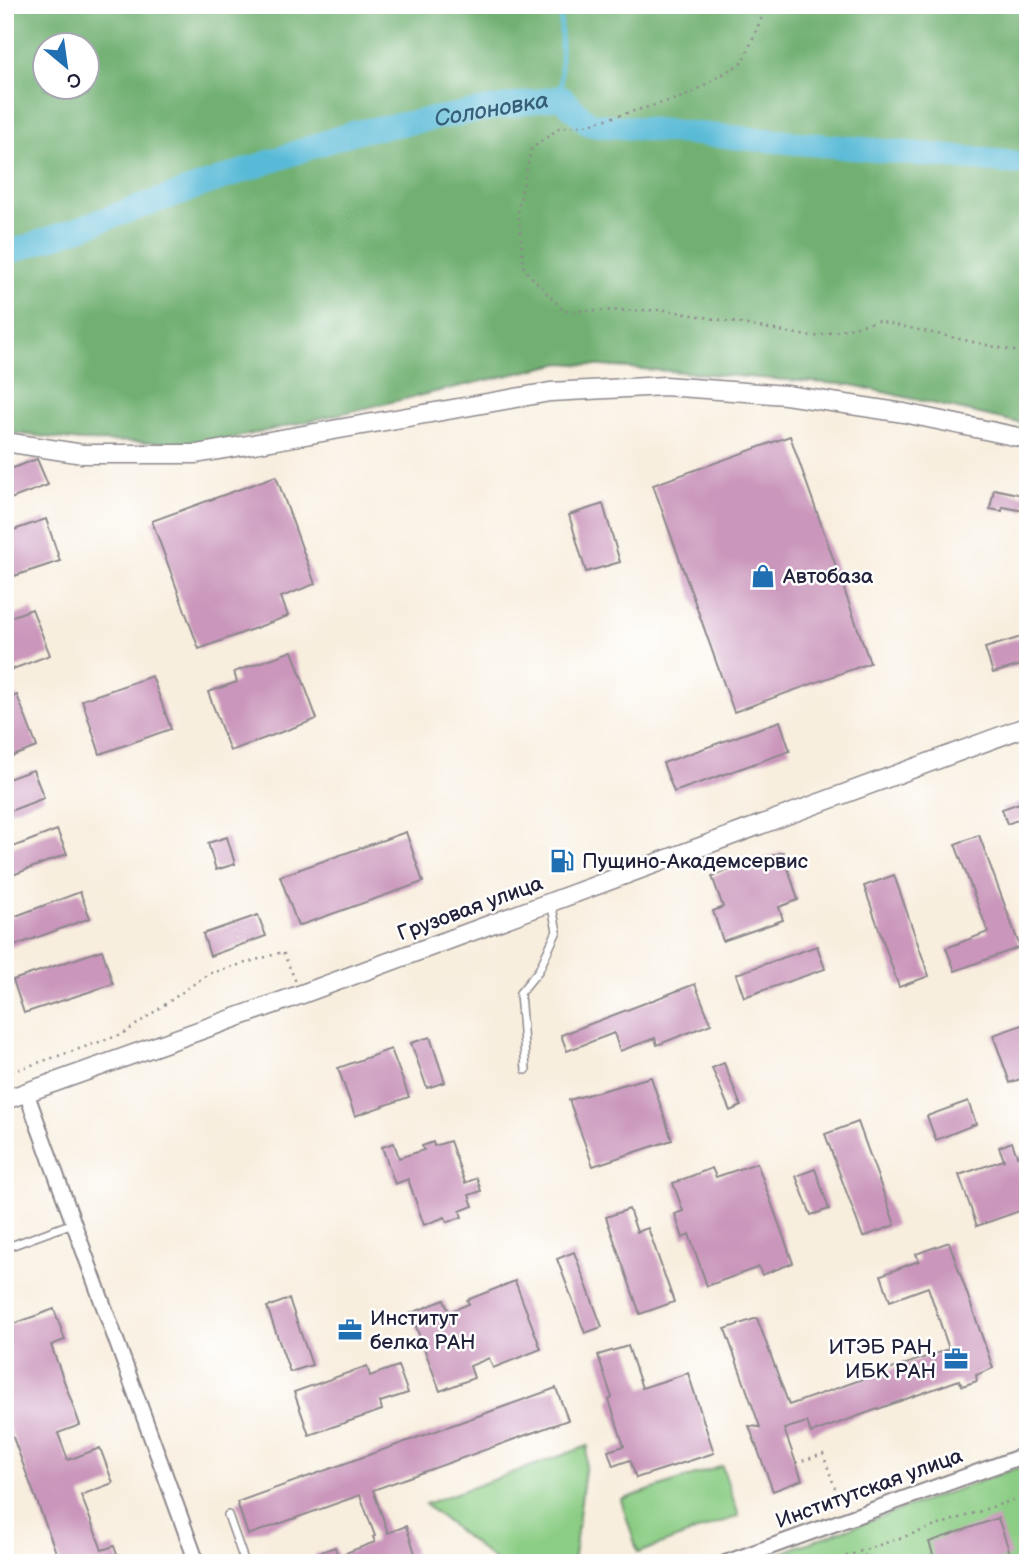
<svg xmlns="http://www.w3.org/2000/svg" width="1033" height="1568" viewBox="0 0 1033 1568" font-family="'Balsamiq Sans',sans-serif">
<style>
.green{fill:#8ccd85;stroke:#577860;stroke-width:2}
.forest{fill:#71b072;stroke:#4a6956;stroke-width:2;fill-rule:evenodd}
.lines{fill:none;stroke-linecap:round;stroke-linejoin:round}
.stream{stroke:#58bad7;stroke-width:4.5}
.river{stroke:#58bad7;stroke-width:24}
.building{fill:#ca96bb}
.service-casing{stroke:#8d888c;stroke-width:10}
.minor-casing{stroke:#8d888c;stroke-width:18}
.tertiary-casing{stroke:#8d888c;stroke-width:21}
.path{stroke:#8d888c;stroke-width:2.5;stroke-dasharray:2 5;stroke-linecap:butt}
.service{stroke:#fff;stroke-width:7}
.minor{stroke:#fff;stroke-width:14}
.tertiary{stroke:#fff;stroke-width:18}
.labels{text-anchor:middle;stroke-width:5;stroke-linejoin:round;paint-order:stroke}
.poi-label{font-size:21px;fill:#22223b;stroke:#fff;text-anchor:start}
.street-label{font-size:21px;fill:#22223b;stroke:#fff}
.water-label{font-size:23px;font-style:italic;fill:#385f79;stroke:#fff}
</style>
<rect width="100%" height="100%" fill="#fff"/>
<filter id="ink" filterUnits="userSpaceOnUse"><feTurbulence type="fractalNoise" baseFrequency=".0143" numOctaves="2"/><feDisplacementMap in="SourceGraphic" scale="14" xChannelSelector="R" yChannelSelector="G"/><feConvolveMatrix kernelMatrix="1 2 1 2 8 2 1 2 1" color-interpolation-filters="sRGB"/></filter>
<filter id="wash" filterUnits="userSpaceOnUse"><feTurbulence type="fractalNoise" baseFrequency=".00686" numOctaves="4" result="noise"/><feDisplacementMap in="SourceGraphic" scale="28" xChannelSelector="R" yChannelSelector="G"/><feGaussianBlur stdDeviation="1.57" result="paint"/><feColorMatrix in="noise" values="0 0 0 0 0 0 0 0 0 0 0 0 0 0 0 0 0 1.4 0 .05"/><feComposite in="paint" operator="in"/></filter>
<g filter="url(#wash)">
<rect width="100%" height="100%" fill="#f8eede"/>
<g class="green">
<path d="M588 1446 573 1563H498L425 1504Z"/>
<path d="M1028 1464V1563H752Z"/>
<path d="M722 1466 739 1516 638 1553 621 1500Z"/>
</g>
<path class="forest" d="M5 5H1028V425L852 385 562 363 213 443 80 441 5 432ZM46 46H88V88H46Z"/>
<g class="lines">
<path class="stream" d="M561 5V97"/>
<path class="river" id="s1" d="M5 254 355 132 561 97 589 124 1028 164"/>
</g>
<g id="blocks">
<g class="building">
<path d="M790 436 870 663 734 712 653 485Z"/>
<path d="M37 459 48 485 5 501V471Z"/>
<path d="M276 476 315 584 281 597 288 616 199 649 152 521Z"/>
<path d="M994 489 1027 496 1024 511 1003 507 1002 511 990 509Z"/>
<path d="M603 504 620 562 586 572 569 515Z"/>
<path d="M46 519 60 561 5 579V533Z"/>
<path d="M32 609 50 655 5 672V619Z"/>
<path d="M1028 635V663L993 673 985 648Z"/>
<path d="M292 651 317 719 230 751 208 692 237 682 234 672Z"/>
<path d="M152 676 171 729 100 754 82 700Z"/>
<path d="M17 695 37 747 5 759V700Z"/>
<path d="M780 721 790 751 674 792 663 763Z"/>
<path d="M33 770 44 798 5 813V780Z"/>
<path d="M1028 800V816L1007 824 1002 809Z"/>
<path d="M57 830 67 854 5 878V850Z"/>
<path d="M406 832 423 882 298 926 280 876Z"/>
<path d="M979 835 1020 947 955 971 946 948 988 932 955 844Z"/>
<path d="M227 837 235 864 216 870 208 843Z"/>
<path d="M783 852 798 900 779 907 783 920 723 941 713 911 723 907 712 876Z"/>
<path d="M894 875 929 976 899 987 864 886Z"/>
<path d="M80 892 90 918 11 947 5 932V920Z"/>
<path d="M258 915 266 936 210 956 203 934Z"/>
<path d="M817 946 825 969 744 997 736 974Z"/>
<path d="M102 950 113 984 24 1013 13 980Z"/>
<path d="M695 984 711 1024 657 1045 655 1038 620 1051 614 1033 567 1051 561 1035Z"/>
<path d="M1028 1023V1076L1010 1083 993 1035Z"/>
<path d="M430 1037 445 1082 427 1088 411 1043Z"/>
<path d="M391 1049 409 1097 355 1116 338 1068Z"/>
<path d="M724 1063 741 1106 730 1111 712 1068Z"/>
<path d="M651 1077 672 1140 593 1166 569 1100Z"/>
<path d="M968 1101 976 1124 936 1140 927 1116Z"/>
<path d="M858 1122 895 1225 863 1237 825 1134Z"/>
<path d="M450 1141 465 1183 477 1178 481 1191 469 1195 473 1206 460 1211 462 1217 447 1222 445 1217 424 1225 408 1179 395 1184 382 1147 394 1143 399 1158 424 1150 422 1146 433 1142 434 1146Z"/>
<path d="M1012 1142 1017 1156 1028 1152V1208L977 1226 959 1175 1004 1160 999 1147Z"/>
<path d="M757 1163 793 1263 762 1275 759 1267 707 1286 689 1234 683 1238 675 1214 683 1211 673 1183 712 1168 716 1177Z"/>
<path d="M815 1169 829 1209 811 1215 796 1176Z"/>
<path d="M629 1209 637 1232 648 1228 674 1302 640 1314 606 1217Z"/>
<path d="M949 1242 993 1368 976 1375 977 1381 962 1386 959 1380 811 1433 807 1422 784 1429 802 1480 773 1491 749 1426 760 1427 725 1329 757 1318 789 1405 949 1349 928 1287 890 1301 881 1275 919 1261 916 1254Z"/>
<path d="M574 1252 602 1327 585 1333 557 1259Z"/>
<path d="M515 1281 541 1349 493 1368 489 1358 470 1366 474 1378 440 1391 411 1313 444 1300 449 1312 469 1304 467 1300Z"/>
<path d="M289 1299 312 1365 290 1372 267 1307Z"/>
<path d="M54 1309 65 1340 51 1345 80 1425 58 1433 68 1460 100 1448 113 1483 81 1495 102 1550 114 1546 120 1563H60L5 1416V1327Z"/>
<path d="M628 1346 642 1388 688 1373 714 1453 636 1478 630 1460 613 1466 608 1451 624 1446 609 1400 612 1398 598 1355Z"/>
<path d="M367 1366 370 1376 398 1366 408 1393 380 1402 382 1410 309 1435 294 1392Z"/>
<path d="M556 1388 568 1420 373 1490 388 1533 406 1526 415 1553 406 1556 408 1563H318L315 1554 335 1547 338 1556 375 1542 373 1537 375 1536 360 1495 248 1535 237 1502Z"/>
<path d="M998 1518 1011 1556 991 1563H936L929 1542Z"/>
</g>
</g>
</g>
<g filter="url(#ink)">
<use href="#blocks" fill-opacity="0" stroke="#8d888c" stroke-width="2"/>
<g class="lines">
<g class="service-casing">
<g id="service">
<path d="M526 1070 520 993 539 970 557 931 551 903"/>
<path d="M5 1248 73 1223"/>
<path d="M228 1515 245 1563"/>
</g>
</g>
<g class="minor-casing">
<g id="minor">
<path d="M26 1092 197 1563"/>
<path d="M725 1563 1028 1454"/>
</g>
</g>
<g class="tertiary-casing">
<g id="tertiary">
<path d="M5 442 83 454H196L550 392 665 386 786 395 904 413 1028 439"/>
<path d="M5 1100 302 994 1028 726"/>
</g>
</g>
<g class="path">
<path d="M767 5 743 62 686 96 589 124 559 128 531 149 518 209 524 269 564 311 666 310 813 337 878 321 1028 354"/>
<path d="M5 1074 123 1034 208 974 283 952 296 982"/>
<path d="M796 1463 823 1454 835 1488"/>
<path d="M826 1563 1028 1495"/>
<path d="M862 1563 867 1550"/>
</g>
<use href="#service" class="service"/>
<use href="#minor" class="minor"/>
<use href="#tertiary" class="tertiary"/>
</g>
</g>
<defs>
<g id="shop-bare" transform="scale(1.89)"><path d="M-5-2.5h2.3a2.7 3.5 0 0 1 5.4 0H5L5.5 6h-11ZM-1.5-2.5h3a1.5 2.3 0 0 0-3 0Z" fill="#1f6fb2" stroke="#fff" stroke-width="2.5" paint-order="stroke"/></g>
<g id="fuel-bare" transform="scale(1.89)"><path d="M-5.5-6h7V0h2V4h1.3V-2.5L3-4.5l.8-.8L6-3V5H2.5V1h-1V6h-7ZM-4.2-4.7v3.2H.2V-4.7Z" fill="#1f6fb2" stroke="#fff" stroke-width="2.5" paint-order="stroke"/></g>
<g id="office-bare" transform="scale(1.89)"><path d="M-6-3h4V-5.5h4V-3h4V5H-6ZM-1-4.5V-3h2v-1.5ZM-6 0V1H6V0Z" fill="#1f6fb2" stroke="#fff" stroke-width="2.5" paint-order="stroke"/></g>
</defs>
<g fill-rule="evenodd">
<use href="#shop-bare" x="763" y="576"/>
<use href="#fuel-bare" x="562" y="861"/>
<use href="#office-bare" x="350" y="1330"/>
<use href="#office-bare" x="956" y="1359"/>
</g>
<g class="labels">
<g class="poi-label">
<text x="783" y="583">Автобаза</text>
<text x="582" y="868">Пущино-Академсервис</text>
<text x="370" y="1325">Институт<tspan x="370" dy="24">белка РАН</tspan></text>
<text x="936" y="1354" text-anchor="end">ИТЭБ РАН,<tspan x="936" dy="24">ИБК РАН</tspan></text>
</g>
<g class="street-label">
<text transform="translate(470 908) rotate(-20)" y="7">Грузовая улица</text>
<text transform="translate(869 1488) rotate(-20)" y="7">Институтская улица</text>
</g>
<g class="water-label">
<text dy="8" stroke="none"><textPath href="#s1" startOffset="509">Солоновка</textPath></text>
</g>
</g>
<rect width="1033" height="1568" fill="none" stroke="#fff" stroke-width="28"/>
<g transform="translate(66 66) rotate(151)"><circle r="33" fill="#ffffff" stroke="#a7a7b1" stroke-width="2"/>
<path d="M0-5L12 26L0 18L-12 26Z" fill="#1f6fb2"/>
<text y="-10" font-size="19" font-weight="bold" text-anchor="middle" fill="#22223b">С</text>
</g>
</svg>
